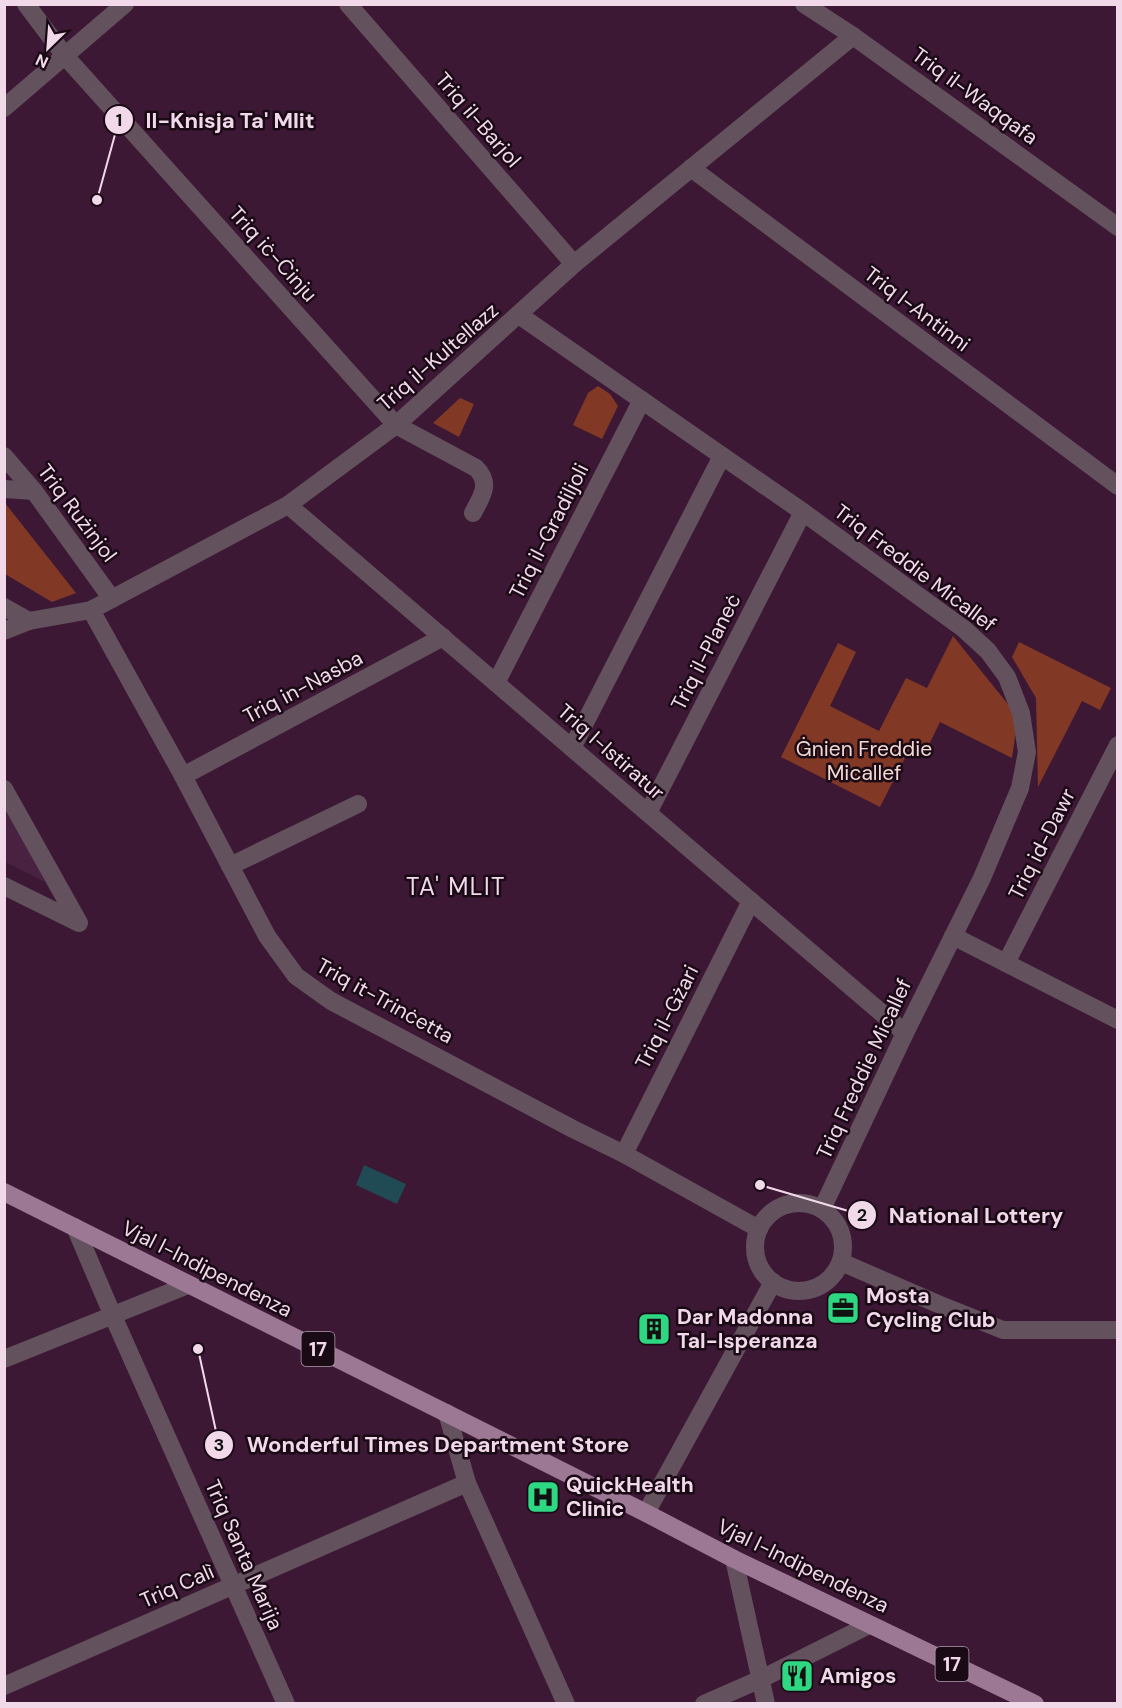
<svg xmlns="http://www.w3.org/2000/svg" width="1122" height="1708" viewBox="0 0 1122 1708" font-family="'DM Sans',sans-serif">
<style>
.built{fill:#492141}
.green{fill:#813825}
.water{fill:#204a54}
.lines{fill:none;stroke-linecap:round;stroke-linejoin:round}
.street{stroke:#63515e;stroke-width:18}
.primary{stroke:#9d7894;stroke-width:18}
.labels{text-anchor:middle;stroke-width:5;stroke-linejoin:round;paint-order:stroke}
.shield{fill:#1a0a16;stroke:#b09baa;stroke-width:1.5}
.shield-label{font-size:20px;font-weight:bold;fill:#f1d9ea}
.street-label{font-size:21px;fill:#f1d9ea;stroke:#1a0a16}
.park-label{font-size:21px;fill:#f1d8d1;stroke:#1a0a16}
.poi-label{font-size:21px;font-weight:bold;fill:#f1d9ea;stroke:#1a0a16;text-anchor:start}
.quarter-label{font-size:24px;letter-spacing:1.5px;fill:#f1d9ea;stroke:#1a0a16}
.leader{fill:none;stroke:#f1d9ea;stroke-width:2}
.callout-dot{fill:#f1d9ea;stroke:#1a0a16;stroke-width:2}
.mark-label{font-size:18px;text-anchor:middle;font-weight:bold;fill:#111}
.callout-label{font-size:22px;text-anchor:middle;font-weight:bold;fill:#f1d9ea;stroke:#1a0a16;stroke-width:5;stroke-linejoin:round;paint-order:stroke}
</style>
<rect width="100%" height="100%" fill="#3c1835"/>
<path class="built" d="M5 798 45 882 5 862Z"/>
<g class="green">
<path d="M598 386 610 394 618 406 602 439 573 425 588 393Z"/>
<path d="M460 398 474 404 459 437 433 423Z"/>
<path d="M5 503 76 593 52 602 5 574Z"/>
<path d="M953 636 1011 708 1016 730 1012 758 940 722 924 755 910 748 880 807 781 757 838 643 856 652 830 706 879 731 906 678 927 688Z"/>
<path d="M1019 642 1111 688 1100 710 1082 701 1038 787 1036 698 1012 657Z"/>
</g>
<path class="water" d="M364 1165 406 1184 397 1204 356 1185Z"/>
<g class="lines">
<g class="street">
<path d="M26 4 65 56 396 425 476 468C492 484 481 497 473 513"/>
<path d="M348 4 574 264"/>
<path d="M804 4 853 36 1118 227"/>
<path d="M4 108 125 4"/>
<path d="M691 168 1118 486"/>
<path d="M519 315 803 512 964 629 988 651 1007 677 1021 713 1027 752 1020 788 982 878 905 1033 822 1209"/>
<path d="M4 456 34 491 112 599"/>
<path d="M4 489 34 491"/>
<path d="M288 505 905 1033"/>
<path d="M4 607 29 621"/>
<path d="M91 610 183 776 267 936 296 976 331 1001 573 1129 624 1154 759 1229"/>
<path d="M4 631 29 621 91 610 288 505 396 425 574 264 853 36"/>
<path d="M496 683 642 400"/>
<path d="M572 748 722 456"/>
<path d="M183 776 443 637"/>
<path d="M4 789 79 923 4 886"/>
<path d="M648 813 803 512"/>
<path d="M230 866 358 804"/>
<path d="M953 936 1118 1020"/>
<path d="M1006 963 1118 745"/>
<path d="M624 1154 751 901"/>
<circle cx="799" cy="1247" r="44"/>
<path d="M75 1227 113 1316 286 1704"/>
<path d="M841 1262 938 1304 1003 1330H1118"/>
<path d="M4 1359 188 1285"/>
<path d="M447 1413 467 1483 566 1704"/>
<path d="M646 1513 773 1282"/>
<path d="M734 1559 766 1704"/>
<path d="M4 1686 467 1483"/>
<path d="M704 1704 761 1679 869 1625"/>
</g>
<path class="primary" d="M4 1192 646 1513 734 1559 1035 1704"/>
</g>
<defs>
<g id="office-square" transform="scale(1.725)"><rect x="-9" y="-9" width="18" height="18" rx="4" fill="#2ed883" stroke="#1a0a16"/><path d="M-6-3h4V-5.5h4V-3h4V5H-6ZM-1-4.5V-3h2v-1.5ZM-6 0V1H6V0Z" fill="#111"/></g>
<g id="building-square" transform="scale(1.725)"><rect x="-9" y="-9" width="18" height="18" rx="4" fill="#2ed883" stroke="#1a0a16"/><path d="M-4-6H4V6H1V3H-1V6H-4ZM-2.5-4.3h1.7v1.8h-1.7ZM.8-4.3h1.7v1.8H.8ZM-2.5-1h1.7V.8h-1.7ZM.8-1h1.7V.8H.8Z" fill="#111"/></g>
<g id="hospital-square" transform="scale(1.725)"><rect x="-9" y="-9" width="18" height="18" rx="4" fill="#2ed883" stroke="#1a0a16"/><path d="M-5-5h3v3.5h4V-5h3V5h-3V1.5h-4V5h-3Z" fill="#111"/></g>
<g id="restaurant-square" transform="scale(1.725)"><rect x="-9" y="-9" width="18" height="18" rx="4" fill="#2ed883" stroke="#1a0a16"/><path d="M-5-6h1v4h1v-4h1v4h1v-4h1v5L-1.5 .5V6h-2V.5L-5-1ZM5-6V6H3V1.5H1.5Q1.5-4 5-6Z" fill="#111"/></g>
</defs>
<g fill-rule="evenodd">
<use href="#office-square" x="843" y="1308"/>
<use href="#building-square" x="654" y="1329"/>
<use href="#hospital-square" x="543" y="1497"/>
<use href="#restaurant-square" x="797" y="1676"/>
</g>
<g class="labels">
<g class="shield">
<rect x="301.5" y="1332" width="33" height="34" rx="4.5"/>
<rect x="935.5" y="1647" width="33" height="34" rx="4.5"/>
</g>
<g class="shield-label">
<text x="318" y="1356">17</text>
<text x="952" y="1671">17</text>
</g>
<g class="street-label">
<text transform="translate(975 96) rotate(36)" y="7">Triq il-Waqqafa</text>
<text transform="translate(478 120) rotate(49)" y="7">Triq il-Barjol</text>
<text transform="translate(273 254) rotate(48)" y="7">Triq iċ-Ċinju</text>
<text transform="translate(917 309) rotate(37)" y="7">Triq l-Antinni</text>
<text transform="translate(438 357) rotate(-41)" y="7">Triq il-Kultellazz</text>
<text transform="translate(77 513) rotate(53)" y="7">Triq Rużinjol</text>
<text transform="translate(549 531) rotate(-63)" y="7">Triq il-Gradiljoli</text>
<text transform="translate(915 568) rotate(37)" y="7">Triq Freddie Micallef</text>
<text transform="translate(706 652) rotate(-63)" y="7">Triq il-Planeċ</text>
<text transform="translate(303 687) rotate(-28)" y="7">Triq in-Nasba</text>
<text transform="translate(611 752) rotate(41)" y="7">Triq l-Istiratur</text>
<text transform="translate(1042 844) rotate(-63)" y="7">Triq id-Dawr</text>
<text transform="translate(385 1001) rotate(29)" y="7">Triq it-Trinċetta</text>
<text transform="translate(667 1017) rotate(-63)" y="7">Triq il-Gżari</text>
<text transform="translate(864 1069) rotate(-65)" y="7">Triq Freddie Micallef</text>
<text transform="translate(207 1269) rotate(27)" y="7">Vjal l-Indipendenza</text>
<text transform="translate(244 1555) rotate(66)" y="7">Triq Santa Marija</text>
<text transform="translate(803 1566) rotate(26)" y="7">Vjal l-Indipendenza</text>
<text transform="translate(177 1586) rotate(-24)" y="7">Triq Calì</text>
</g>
<g class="park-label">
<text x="864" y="756">Ġnien Freddie<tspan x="864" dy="24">Micallef</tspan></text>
</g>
<g class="poi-label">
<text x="866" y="1303">Mosta<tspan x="866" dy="24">Cycling Club</tspan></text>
<text x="677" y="1324">Dar Madonna<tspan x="677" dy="24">Tal-Isperanza</tspan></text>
<text x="566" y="1492">QuickHealth<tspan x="566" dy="24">Clinic</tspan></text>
<text x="820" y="1683">Amigos</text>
</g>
<g class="quarter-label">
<text x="456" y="895">TA' MLIT</text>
</g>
</g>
<path class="leader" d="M97 200L119 120M760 1185L862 1215M198 1349L219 1445"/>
<g class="callout-dot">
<circle cx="97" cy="200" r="6"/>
<circle cx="760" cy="1185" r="6"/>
<circle cx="198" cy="1349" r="6"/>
<circle cx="119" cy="120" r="15"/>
<circle cx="862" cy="1215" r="15"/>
<circle cx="219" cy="1445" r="15"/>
</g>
<g class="mark-label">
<text x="119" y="126">1</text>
<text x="862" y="1221">2</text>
<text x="219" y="1451">3</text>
</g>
<g class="callout-label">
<text x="230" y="128">Il-Knisja Ta' Mlit</text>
<text x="976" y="1223">National Lottery</text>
<text x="438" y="1452">Wonderful Times Department Store</text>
</g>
<rect width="1122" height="1708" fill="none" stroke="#f1d9ea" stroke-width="12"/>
<g transform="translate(48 48) rotate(205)" stroke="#1a0a16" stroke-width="4.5" paint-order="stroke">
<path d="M0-4.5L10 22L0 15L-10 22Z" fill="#f1d9ea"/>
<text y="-9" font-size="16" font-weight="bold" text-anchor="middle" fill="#f1d9ea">N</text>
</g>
</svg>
